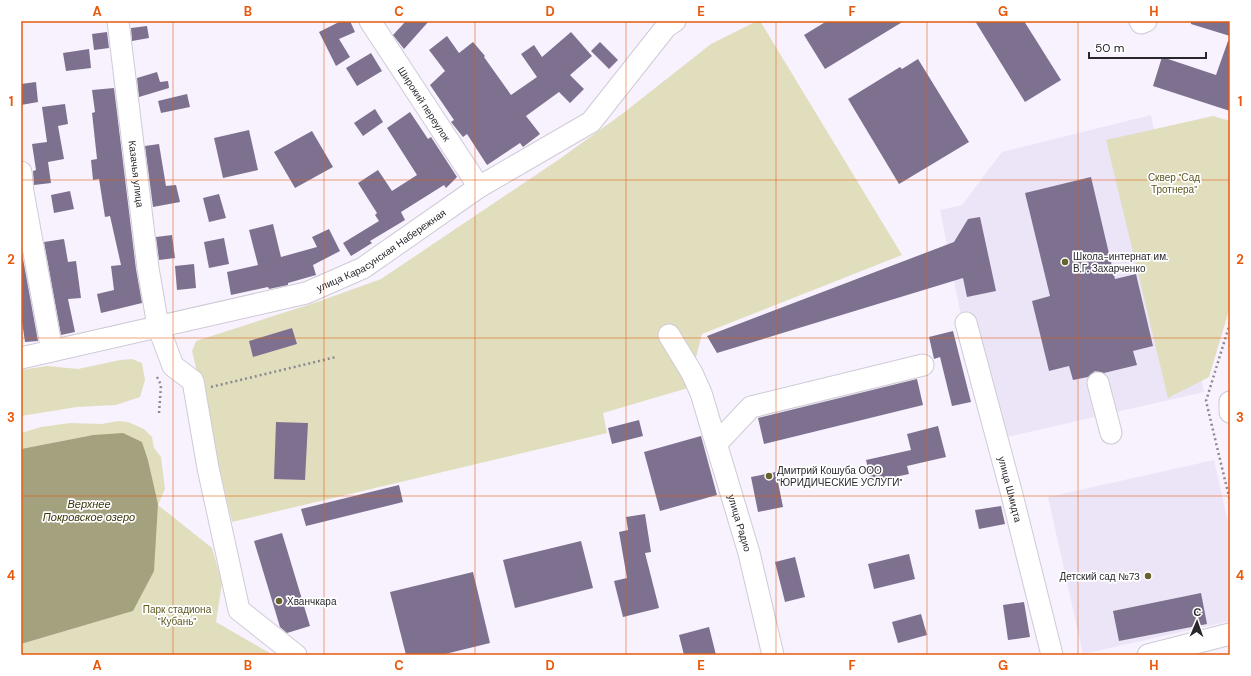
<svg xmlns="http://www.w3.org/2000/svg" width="1251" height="676" viewBox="0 0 1251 676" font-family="'DM Sans',sans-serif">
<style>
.built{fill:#ece5f8}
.green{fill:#e1debe}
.water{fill:#a4a17f}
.building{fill:#7d718f}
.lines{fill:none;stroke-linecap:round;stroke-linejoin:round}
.minor-casing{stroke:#cfcbd6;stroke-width:23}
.path{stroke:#8c8891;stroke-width:2.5;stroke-dasharray:2 3;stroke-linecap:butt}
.minor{stroke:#fff;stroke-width:21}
.grid{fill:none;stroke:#e8590c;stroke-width:1;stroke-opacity:0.55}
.poi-dot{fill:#67622e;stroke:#fff;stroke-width:1.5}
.labels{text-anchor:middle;stroke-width:3.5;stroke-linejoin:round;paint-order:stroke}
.street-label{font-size:10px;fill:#29272c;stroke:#fff}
.park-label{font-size:10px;fill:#5d571f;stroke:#fff}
.poi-label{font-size:10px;fill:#29272c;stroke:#fff;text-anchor:start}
.water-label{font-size:11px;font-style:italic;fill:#3a3609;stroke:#fff}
.neatline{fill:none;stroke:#e8590c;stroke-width:1.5}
.grid-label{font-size:13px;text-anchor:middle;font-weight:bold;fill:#e8590c}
</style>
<rect width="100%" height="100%" fill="#f7f2fe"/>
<g class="built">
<path d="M1151 115 1204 392 1003 438 971 314 961 316 940 210 962 205 1002 152Z"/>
<path d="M1214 460 1230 531V621L1083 654 1048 497Z"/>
</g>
<g class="green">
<path d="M757 21H760L902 255 702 334 688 388 603 413 607 433 232 522 192 351 196 341 320 301 381 279 561 158 622 114 711 44Z"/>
<path d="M1213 116 1230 121V307L1209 377 1168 398 1106 140Z"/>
<path d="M132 359 142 363 145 380 140 397 116 405 77 407 21 416V370L47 366 78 369 120 360Z"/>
<path d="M118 421 128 422 144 429 152 437 154 448 161 457 165 489 158 505 212 548 222 583 216 622 273 655H21V644L133 611 158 504 148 460 142 442 93 435 21 449V433L41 427 70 423 102 424Z"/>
</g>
<path class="water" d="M123 433 142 442 148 460 158 504 154 571 133 611 21 644V449L93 435Z"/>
<g class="building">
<path d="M341 21H350L355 32 339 39 350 57 336 66 319 32Z"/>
<path d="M406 21H429L404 49 393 35Z"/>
<path d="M827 21H904L825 69 804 35Z"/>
<path d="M975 21H1024L1061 80 1025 102Z"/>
<path d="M1191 21H1230V36L1191 24Z"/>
<path d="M147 26 149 38 132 41 131 28Z"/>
<path d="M107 32 109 48 94 50 92 34Z"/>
<path d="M571 32 592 56 570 75 584 89 570 103 559 92 526 116 540 134 523 147 520 143 487 165 467 134 463 137 451 122 454 120 430 85 445 71 429 50 447 36 459 53 473 42 485 56 484 57 511 95 537 77 521 54 534 45 542 57Z"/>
<path d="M1228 41H1230V111L1153 86 1162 57 1216 75Z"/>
<path d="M600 42 618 60 609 69 591 51Z"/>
<path d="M89 49 91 68 66 71 63 53Z"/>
<path d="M371 53 382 71 357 86 346 68Z"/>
<path d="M918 59 969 142 899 184 848 99 900 67 902 69Z"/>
<path d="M157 72 160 82 168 81 169 88 139 97 137 78Z"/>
<path d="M36 82 38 102 21 105V84Z"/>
<path d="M114 88 136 269 142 303 101 313 97 294 114 290 111 266 121 265 110 216 105 217 99 179 93 180 91 160 97 159 92 113 95 112 92 90Z"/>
<path d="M187 94 190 107 161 113 158 101Z"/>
<path d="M65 104 68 124 58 126 64 159 48 162 51 183 34 185 33 171 36 170 32 144 47 142 42 107Z"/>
<path d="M375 109 383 122 363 136 354 123Z"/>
<path d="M410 112 428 139 431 137 457 177 446 188 444 185 401 212 405 220 370 241 372 243 351 256 343 243 379 221 375 215 377 213 358 183 378 170 392 191 417 175 387 128Z"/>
<path d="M249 130 258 170 223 178 214 138Z"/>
<path d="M312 131 333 167 295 188 274 152Z"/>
<path d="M159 144 166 186 176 185 180 202 153 207 145 146Z"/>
<path d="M1091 177 1115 279 1136 274 1153 346 1133 351 1137 365 1104 373 1095 371 1088 377 1073 380 1069 366 1049 371 1032 301 1050 296 1025 193Z"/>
<path d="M70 191 74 209 54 213 51 195Z"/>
<path d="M219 194 226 218 209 222 203 198Z"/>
<path d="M980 217 996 291 967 297 963 278 717 353 707 336 954 242 968 219Z"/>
<path d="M273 224 281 257 317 247 312 237 329 229 340 251 313 265 316 275 288 283V285L269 289 268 287 231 295 227 272 258 265 249 230Z"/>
<path d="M172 235 175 258 159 260 156 237Z"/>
<path d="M224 238 229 264 209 268 204 242Z"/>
<path d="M64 239 68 262 76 261 81 298 68 299 75 332 61 335 44 242Z"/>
<path d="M21 248 38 341 25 342 21 315Z"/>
<path d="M194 264 196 288 177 290 175 266Z"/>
<path d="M292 328 297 344 253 357 249 341Z"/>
<path d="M953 331 971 402 952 406 940 357 934 359 929 337Z"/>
<path d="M917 379 923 405 764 444 758 418Z"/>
<path d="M639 420 643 436 612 444 608 428Z"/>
<path d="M276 422 308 423 305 480 274 479Z"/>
<path d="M938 426 946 457 907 466 909 474 871 482 866 460 911 450 907 434Z"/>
<path d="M701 436 717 495 660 511 644 452Z"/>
<path d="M776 472 783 507 758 512 751 477Z"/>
<path d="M399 485 403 502 306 526 301 509Z"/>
<path d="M1001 506 1005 524 979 529 975 510Z"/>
<path d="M645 514 651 552 645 553 659 608 623 617 614 581 627 578 619 532 628 530 626 517Z"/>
<path d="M282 533 310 626 287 633 280 627 254 541Z"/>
<path d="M581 541 593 588 515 608 503 560Z"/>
<path d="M909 554 915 579 874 589 868 564Z"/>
<path d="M795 557 805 597 785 602 775 562Z"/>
<path d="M473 572 490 643 441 655H406L390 592Z"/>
<path d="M1201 593 1207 624 1119 641 1113 611Z"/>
<path d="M1024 602 1030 637 1008 640 1003 605Z"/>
<path d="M921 614 927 635 898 643 892 622Z"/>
<path d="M709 627 716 655H684L679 635Z"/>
</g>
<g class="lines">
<g class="minor-casing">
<g id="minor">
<path id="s1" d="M118 21 148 268 158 326 173 366 193 381 208 468 239 610 296 655"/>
<path id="s2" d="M370 21 479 187"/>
<path d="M1140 21 1141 23 1146 21"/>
<path d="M21 172 23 192 52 351"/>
<path id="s3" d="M966 323 1011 491 1052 655"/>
<path id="s4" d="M669 335 692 373 701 393 749 553 773 655"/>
<path id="s5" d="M21 358 306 293 363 268 479 187 591 122 666 27 675 21"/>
<path d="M1098 383 1111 433"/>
<path d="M1230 402V412"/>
<path d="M717 443 751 407 923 365"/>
<path d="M1148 655 1230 634"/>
</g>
</g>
<g class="path">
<path d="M1230 323 1206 401 1230 501"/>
<path d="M157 377 161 385 159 413"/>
<path d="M211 387 336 357"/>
<path d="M156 617 164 623"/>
</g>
<use href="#minor" class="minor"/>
</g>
<path class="grid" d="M173 21V655M324 21V655M475 21V655M626 21V655M776 21V655M927 21V655M1078 21V655M21 180H1230M21 338H1230M21 496H1230"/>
<g class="poi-dot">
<circle cx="1065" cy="262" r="4"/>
<circle cx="769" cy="476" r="4"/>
<circle cx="1148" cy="576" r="4"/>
<circle cx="279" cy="601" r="4"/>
</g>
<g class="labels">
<g class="street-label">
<text dy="4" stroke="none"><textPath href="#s2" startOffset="99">Широкий переулок</textPath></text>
<text dy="4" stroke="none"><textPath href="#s1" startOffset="154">Казачья улица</textPath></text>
<text dy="4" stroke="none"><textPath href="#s5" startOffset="379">улица Карасунская Набережная</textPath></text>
<text dy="4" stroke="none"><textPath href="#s3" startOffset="172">улица Шмидта</textPath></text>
<text dy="4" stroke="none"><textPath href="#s4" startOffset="202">улица Радио</textPath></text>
</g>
<g class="park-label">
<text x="1174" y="181">Сквер "Сад<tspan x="1174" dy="12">Тротнера"</tspan></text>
<text x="177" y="613">Парк стадиона<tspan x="177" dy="12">"Кубань"</tspan></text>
</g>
<g class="poi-label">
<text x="1073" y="260">Школа-интернат им.<tspan x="1073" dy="12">В.Г. Захарченко</tspan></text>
<text x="777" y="474">Дмитрий Кошуба ООО<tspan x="777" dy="12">"ЮРИДИЧЕСКИЕ УСЛУГИ"</tspan></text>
<text x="1140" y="580" text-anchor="end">Детский сад №73</text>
<text x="287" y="605">Хванчкара</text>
</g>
<g class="water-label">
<text x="89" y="508">Верхнее<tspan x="89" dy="13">Покровское озеро</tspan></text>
</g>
</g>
<rect width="1251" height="676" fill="none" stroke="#ffffff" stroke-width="44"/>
<g transform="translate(1197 622) rotate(2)" stroke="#ffffff" stroke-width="3" paint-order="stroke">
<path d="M0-3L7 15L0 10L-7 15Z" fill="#29272c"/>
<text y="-6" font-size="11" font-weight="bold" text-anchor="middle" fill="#29272c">С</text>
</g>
<path d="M1089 52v6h117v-6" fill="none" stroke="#29272c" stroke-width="2"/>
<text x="1095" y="52" font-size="12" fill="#29272c" stroke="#ffffff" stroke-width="3" paint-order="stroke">50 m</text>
<rect x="22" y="22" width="1207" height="632" class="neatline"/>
<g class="grid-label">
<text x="97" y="16">A</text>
<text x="248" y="16">B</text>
<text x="399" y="16">C</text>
<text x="550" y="16">D</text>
<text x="701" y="16">E</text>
<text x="852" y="16">F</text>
<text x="1003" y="16">G</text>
<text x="1154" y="16">H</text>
<text x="11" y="106">1</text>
<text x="1240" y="106">1</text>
<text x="11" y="264">2</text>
<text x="1240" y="264">2</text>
<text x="11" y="422">3</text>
<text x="1240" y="422">3</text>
<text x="11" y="580">4</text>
<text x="1240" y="580">4</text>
<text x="97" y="670">A</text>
<text x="248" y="670">B</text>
<text x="399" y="670">C</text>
<text x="550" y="670">D</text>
<text x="701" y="670">E</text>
<text x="852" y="670">F</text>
<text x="1003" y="670">G</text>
<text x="1154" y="670">H</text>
</g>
</svg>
